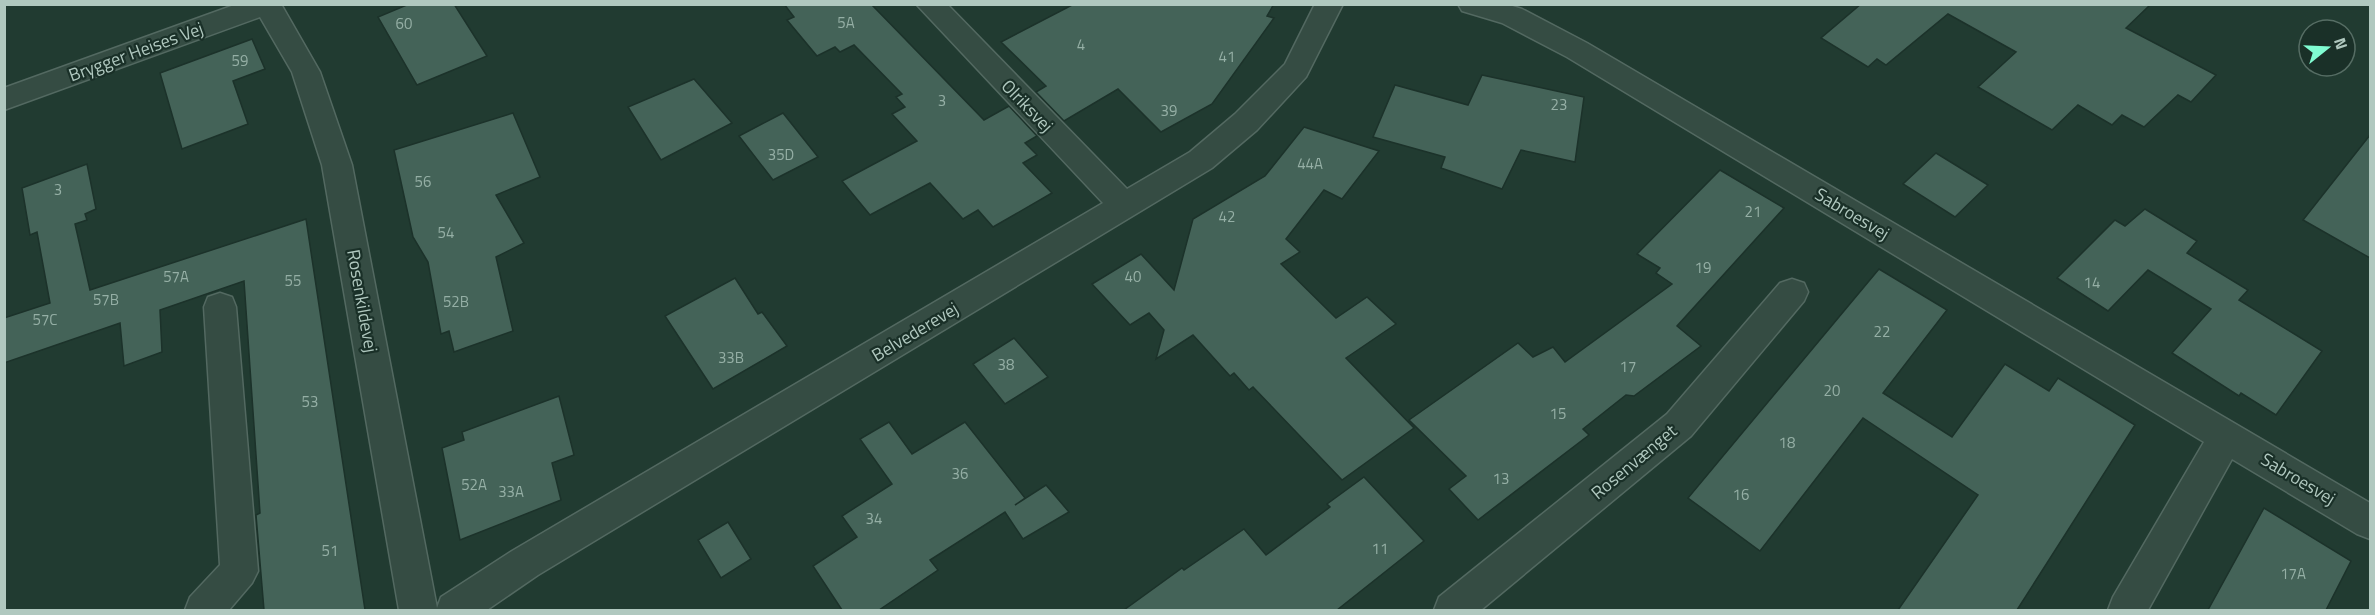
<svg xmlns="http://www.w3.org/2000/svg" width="2375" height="615" viewBox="0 0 2375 615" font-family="'Titillium Web',sans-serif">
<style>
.building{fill:#446358;stroke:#1c322a;stroke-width:1.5}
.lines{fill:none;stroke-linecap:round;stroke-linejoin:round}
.minor-casing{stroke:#536961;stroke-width:3}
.minor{fill:#354c43;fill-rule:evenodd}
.labels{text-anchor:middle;stroke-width:4.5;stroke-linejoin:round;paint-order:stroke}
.number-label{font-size:15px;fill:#95afa5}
.street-label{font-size:18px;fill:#b0c8bf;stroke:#1a3028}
</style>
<rect width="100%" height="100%" fill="#213b31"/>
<g class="building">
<path d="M409 4H454L487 56 417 85 378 17Z"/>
<path d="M784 4H871L984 120 1009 106 1037 136 1025 143 1037 155 1023 163 1052 193 993 227 978 210 963 219 930 183 870 215 842 181 917 141 892 114 905 107 896 97 902 94 854 45 840 52 835 47 817 56 787 20 794 17Z"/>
<path d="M1074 4H1274L1267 16 1274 18 1212 104 1161 132 1118 89 1064 121 1036 92 1046 86 1001 42Z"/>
<path d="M1861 4H2151L2126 28 2216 75 2191 102 2178 95 2144 127 2122 115 2112 125 2078 105 2052 130 1978 87 2016 52 1948 14 1886 65 1877 59 1868 67 1821 38Z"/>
<path d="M252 39 265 69 233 81 248 124 182 149 160 73Z"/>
<path d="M1482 75 1584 97 1575 162 1521 150 1502 189 1441 168 1445 157 1373 137 1395 85 1468 105Z"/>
<path d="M694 79 732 123 661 160 628 107Z"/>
<path d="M513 113 540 177 496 195 524 243 496 257 513 331 454 352 449 331 441 334 428 262 413 237 394 150Z"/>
<path d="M783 113 818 157 773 180 739 136Z"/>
<path d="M1304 127 1379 151 1342 199 1324 190 1286 239 1300 252 1281 264 1336 318 1367 297 1396 324 1346 358 1414 428 1342 480 1253 387 1249 390 1234 373 1230 376 1193 335 1156 359 1164 330 1149 313 1130 325 1092 284 1141 254 1174 290 1193 219 1265 176Z"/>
<path d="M2370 135V258L2303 220Z"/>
<path d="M1936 153 1988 185 1955 217 1903 184Z"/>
<path d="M87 164 96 209 85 214 87 220 75 224 90 290 306 219 365 610H264L256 515 260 513 244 281 160 310 162 352 124 366 120 323 4 363V318L50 303 37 232 30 235 22 188Z"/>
<path d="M1720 170 1784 208 1677 326 1701 346 1634 396 1626 395 1583 429 1589 435 1478 520 1449 489 1466 476 1409 420 1518 343 1533 357 1553 347 1565 362 1672 284 1656 273 1660 268 1637 254Z"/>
<path d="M2145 209 2197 241 2187 253 2248 290 2239 300 2322 351 2276 415 2241 393 2239 396 2172 353 2211 309 2148 270 2108 311 2057 278 2115 220 2125 226Z"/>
<path d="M1879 269 1947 310 1883 393 1952 437 2005 364 2049 391 2058 378 2135 425 2017 610H1898L1978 495 1863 418 1760 551 1688 498Z"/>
<path d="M735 278 758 314 762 312 787 346 713 389 665 316Z"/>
<path d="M1014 338 1048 377 1005 404 973 364Z"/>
<path d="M559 396 574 455 552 463 561 500 460 540 442 448 464 440 462 432Z"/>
<path d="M889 422 912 454 965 422 1025 498 1015 505 1046 485 1069 512 1023 539 1005 512 930 560 938 570 879 610H842L813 566 857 537 842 516 892 484 860 439Z"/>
<path d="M1364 477 1424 541 1337 610H1124L1182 568 1184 570 1244 529 1266 555 1330 507 1327 504Z"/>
<path d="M2264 508 2351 561 2326 610H2208Z"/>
<path d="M728 522 751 559 721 578 698 540Z"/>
</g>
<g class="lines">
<g class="minor-casing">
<g id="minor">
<path d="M237 4H281L320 72 352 165 437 608 441 597 512 551 1103 203 916 4H947L1127 189 1190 152 1235 114 1285 64 1315 4H1343L1306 77 1257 130 1212 168 538 575 487 610H399L322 165 292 72 260 17 4 110V88Z"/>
<path d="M1458 4H1506L1522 9 1587 43 2370 503V539L2357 534 2232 459 2148 610H2108L2113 597 2204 442 1567 57 1502 23 1462 11Z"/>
<path d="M1792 279 1804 283 1808 292 1804 301 1691 436 1481 610H1434L1439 597 1667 414 1780 283Z"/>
<path d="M220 293 232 297 236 307 258 571 252 583 229 610H185L190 597 220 565 204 307 208 297Z"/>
</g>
</g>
<use href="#minor" class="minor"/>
</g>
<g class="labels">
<g class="number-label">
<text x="846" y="28">5A</text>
<text x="404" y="29">60</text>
<text x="1081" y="50">4</text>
<text x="1227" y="62">41</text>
<text x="240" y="66">59</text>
<text x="942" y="106">3</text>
<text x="1559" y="110">23</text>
<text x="1169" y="116">39</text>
<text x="781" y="160">35D</text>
<text x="1310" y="169">44A</text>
<text x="423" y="187">56</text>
<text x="58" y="195">3</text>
<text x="1753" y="217">21</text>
<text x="1227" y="222">42</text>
<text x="446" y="238">54</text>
<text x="1703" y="273">19</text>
<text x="176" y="282">57A</text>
<text x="1133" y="282">40</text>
<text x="293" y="286">55</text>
<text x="2092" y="288">14</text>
<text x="106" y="305">57B</text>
<text x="456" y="307">52B</text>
<text x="45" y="325">57C</text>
<text x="1882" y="337">22</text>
<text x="731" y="363">33B</text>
<text x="1006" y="370">38</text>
<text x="1628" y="372">17</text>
<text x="1832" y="396">20</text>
<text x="310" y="407">53</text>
<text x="1558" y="419">15</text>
<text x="1787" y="448">18</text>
<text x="960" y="479">36</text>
<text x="1501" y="484">13</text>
<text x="474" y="490">52A</text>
<text x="511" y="497">33A</text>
<text x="1741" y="500">16</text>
<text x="874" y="524">34</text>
<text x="1380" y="554">11</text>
<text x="330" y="556">51</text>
<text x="2293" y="579">17A</text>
</g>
<g class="street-label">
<text transform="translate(136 52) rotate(-20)" y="6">Brygger Heises Vej</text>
<text transform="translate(1027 106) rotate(46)" y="6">Olriksvej</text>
<text transform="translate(1852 214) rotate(31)" y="6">Sabroesvej</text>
<text transform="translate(362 301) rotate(80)" y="6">Rosenkildevej</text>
<text transform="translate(915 332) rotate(-31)" y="6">Belvederevej</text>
<text transform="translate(1634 462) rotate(-40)" y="6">Rosenvænget</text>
<text transform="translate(2298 479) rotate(31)" y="6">Sabroesvej</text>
</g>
</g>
<rect width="2375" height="615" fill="none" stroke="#b0c8bf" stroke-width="12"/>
<g transform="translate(2327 48) rotate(72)"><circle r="28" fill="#1a3028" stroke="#566d64" stroke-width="1.5"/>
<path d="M0-4.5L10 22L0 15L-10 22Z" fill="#80fcd2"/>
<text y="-9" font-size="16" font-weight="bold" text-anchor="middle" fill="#b0c8bf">N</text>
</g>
</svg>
